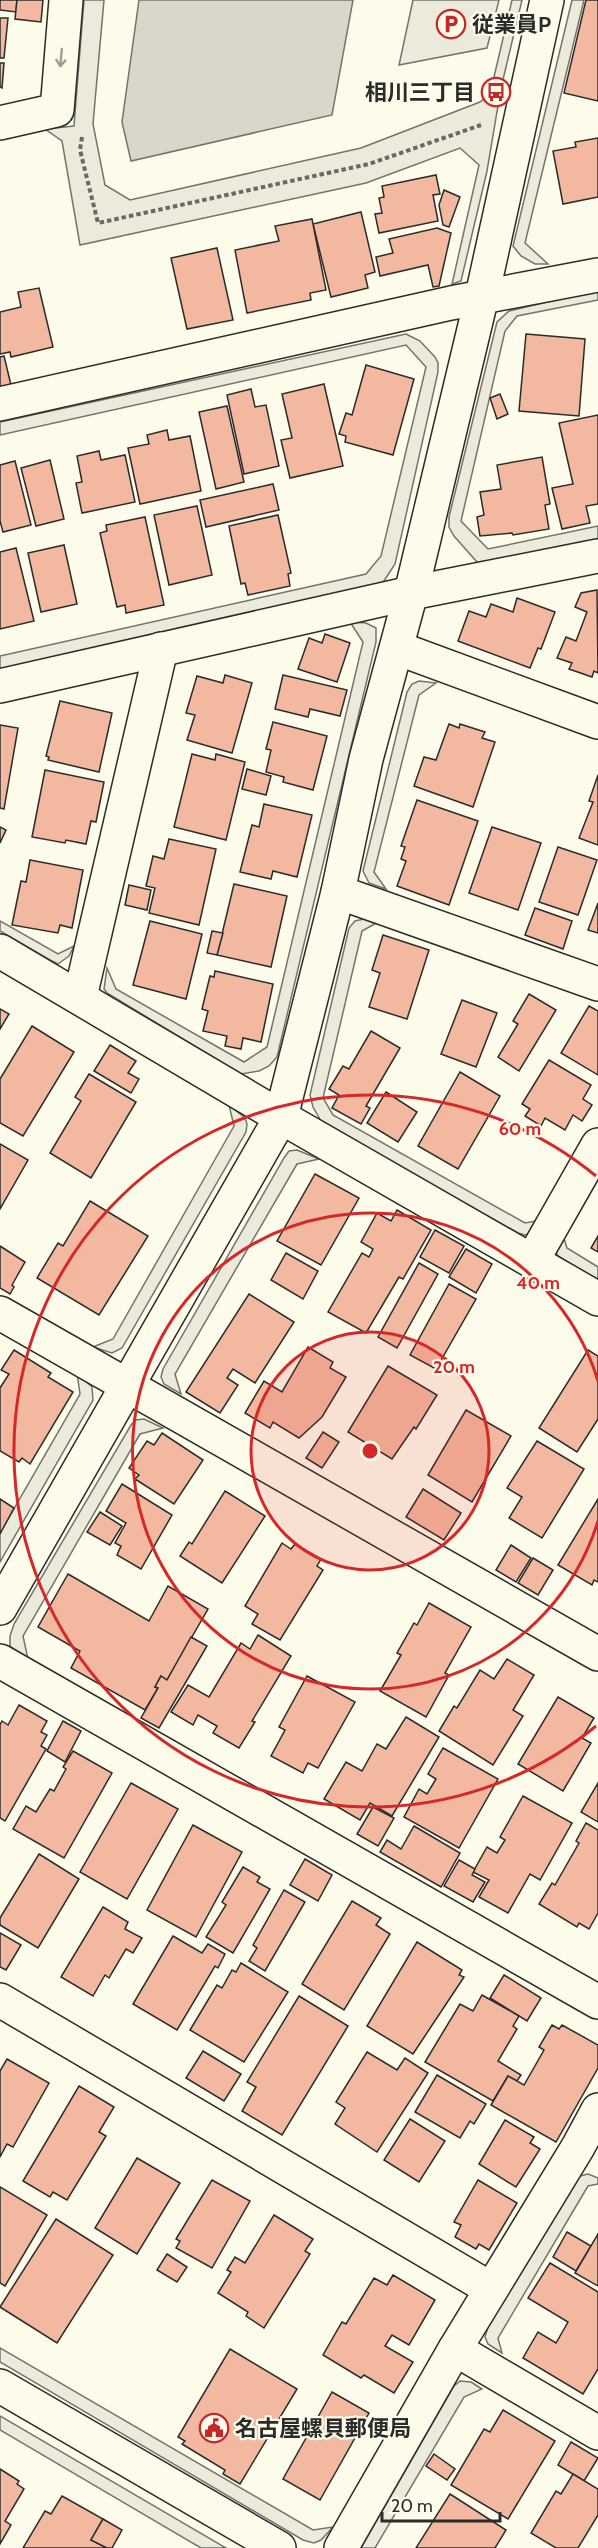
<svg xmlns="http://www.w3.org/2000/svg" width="598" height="2548" viewBox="0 0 598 2548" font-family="Cabin,'Noto Sans JP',sans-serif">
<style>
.parking{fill:#eceadb;stroke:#74746e;stroke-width:1.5}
.water{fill:#d8d7c9;stroke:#74746e;stroke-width:1.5}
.building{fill:#f2b8a0;stroke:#2b2b2b;stroke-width:1.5}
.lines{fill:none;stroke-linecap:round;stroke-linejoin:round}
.street-casing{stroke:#2b2b2b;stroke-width:36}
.secondary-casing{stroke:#2b2b2b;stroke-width:36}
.path{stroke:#6a6964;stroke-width:4;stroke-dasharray:4.5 3;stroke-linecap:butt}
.street{stroke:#fdfbea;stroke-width:33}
.secondary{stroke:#fdfbea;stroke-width:33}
.oneway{stroke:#9e9d94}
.ring{fill:none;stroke:#d62828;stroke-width:3}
.labels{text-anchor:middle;stroke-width:4.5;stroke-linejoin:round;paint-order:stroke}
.poi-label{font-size:22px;font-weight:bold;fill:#2b2b2b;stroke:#fdfbea;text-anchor:start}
.centre{fill:#d62828;stroke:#fdfbea;stroke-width:3}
.ring-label{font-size:18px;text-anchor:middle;font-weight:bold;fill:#d62828;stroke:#fdfbea;stroke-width:4.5;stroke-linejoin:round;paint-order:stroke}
</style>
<rect width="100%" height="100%" fill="#fdfbea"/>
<g class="parking">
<path d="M84 0H104L93 124 105 185 130 200 361 148 480 102 490 94 512 0H522L501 88 487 171 461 281 452 284 479 165 460 148 366 183 80 245 62 141 45 129 74 126Z"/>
<path d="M413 0H499L487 48 399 65Z"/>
<path d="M572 0H584L525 243 548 264H535L521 256 513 246Z"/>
<path d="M598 290V300L517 316 505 331 461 521 488 549 598 526V540L485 564 477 562 454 536 449 527V517L497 322 509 311Z"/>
<path d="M406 334 420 341 435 357 438 363V372L395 564 382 584 0 669V656L366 574 381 556 426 367 406 345 0 435V422Z"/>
<path d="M350 622 366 623 376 628V642L277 1057 269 1066 259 1071 241 1074 107 993 104 989 107 968 116 989 244 1062 267 1047 363 642Z"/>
<path d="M419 681 436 683 419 695 374 872 386 889 369 883 363 871 407 692 412 684Z"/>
<path d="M368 918 378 922 362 931 323 1098 333 1115 525 1223 542 1220 532 1233 525 1235 518 1233 329 1127 321 1121 313 1107 310 1095 349 928 355 921Z"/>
<path d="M0 921 58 954 74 946 69 956 58 964 50 960 0 931Z"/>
<path d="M229 1105 245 1118 247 1124 246 1132 122 1348 112 1353 93 1347 113 1339 234 1126Z"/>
<path d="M297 1150 319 1159 297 1164 175 1374 181 1394 164 1384 161 1377 163 1369 284 1158 289 1151Z"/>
<path d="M562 1232 567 1248 598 1267V1281L558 1256 555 1251Z"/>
<path d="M77 1373 92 1387 93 1400 0 1562V1533L80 1394Z"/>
<path d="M144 1419 163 1428 140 1434 23 1636 28 1659 10 1646V1636L14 1624 131 1425 136 1420Z"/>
<path d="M588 2174 598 2178V2184L588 2186 498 2338 502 2353 488 2344 485 2337 488 2327 577 2180 580 2176Z"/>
<path d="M0 2348 313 2530 333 2527 321 2540 314 2543 303 2540 0 2362Z"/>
<path d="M460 2381 471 2382 482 2389 464 2397 375 2548H361L454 2386Z"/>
<path d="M0 2416 226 2548H201L0 2430Z"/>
</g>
<path class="water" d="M139 0H353L332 115 131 161 122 122Z"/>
<g class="building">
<path d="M0 0H17L16 12 0 10Z"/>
<path d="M17 0H43L41 22 15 19Z"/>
<path d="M586 0H598V101L564 93Z"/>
<path d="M0 18H8L4 58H0Z"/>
<path d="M0 63H4L2 88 0 87Z"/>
<path d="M598 138V197L563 204 553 151 576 147 575 142Z"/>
<path d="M436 175 440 194 433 195 438 221 379 233 375 214 382 213 379 198 384 197 382 186Z"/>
<path d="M444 190 460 197 449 227 443 225 439 205Z"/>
<path d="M361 212 375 272 365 275 368 288 331 297 313 224Z"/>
<path d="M312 219 326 290 310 293 311 300 247 313 235 250 279 241 275 226Z"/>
<path d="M437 228 451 233 439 286 433 287 428 265 380 276 376 257 393 253 389 239Z"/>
<path d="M217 248 233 320 187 329 171 258Z"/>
<path d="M39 288 53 347 11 357 10 352 0 354V312L21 307 18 292Z"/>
<path d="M526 334 585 339 579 416 519 411Z"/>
<path d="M4 356 11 385 0 388V357Z"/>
<path d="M366 365 414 379 393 455 345 442 346 436 339 434 346 413 352 415Z"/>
<path d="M324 384 343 466 290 478 281 440 292 438 282 394Z"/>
<path d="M251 389 255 407 266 405 279 466 244 474 227 395Z"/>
<path d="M500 394 508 414 497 419 490 398Z"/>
<path d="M227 406 244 482 216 489 199 412Z"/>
<path d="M598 415V504L586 506 590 523 562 529 552 488 573 484 559 423Z"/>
<path d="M167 430 169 440 190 436 201 491 140 504 128 448 149 444 147 435Z"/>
<path d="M99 451 101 460 125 455 135 502 82 513 76 483 82 482 77 456Z"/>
<path d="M542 457 550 504 545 505 549 529 513 535 512 533 480 536 477 517 484 515 480 492 501 489 497 465Z"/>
<path d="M50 460 64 519 36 526 21 468Z"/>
<path d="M15 461 31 525 3 532 0 521V465Z"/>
<path d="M273 484 279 510 206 527 200 500Z"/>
<path d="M197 506 212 575 169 585 154 515Z"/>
<path d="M278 515 291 573 288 574 290 586 248 595 245 583 241 584 229 526Z"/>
<path d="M145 517 164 605 126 613 125 605 117 607 100 533 107 531 106 525Z"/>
<path d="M64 545 77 604 41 612 28 553Z"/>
<path d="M16 548 34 621 0 629V552Z"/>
<path d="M597 590 598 673 594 671 592 677 569 669 572 663 557 658 566 637 576 641 587 612 575 607 581 593Z"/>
<path d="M517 598 555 612 541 649 538 648 530 668 458 641 469 611 486 617 491 604 513 612Z"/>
<path d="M325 634 350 643 337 682 298 669 309 638 322 643Z"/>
<path d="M225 675 252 683 232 753 187 740 195 715 186 713 197 676 223 683Z"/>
<path d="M283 675 347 690 340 716 310 709 308 717 275 709Z"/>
<path d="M60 701 112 713 99 772 48 760 49 757 46 756Z"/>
<path d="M273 722 327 736 313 790 283 782 284 777 266 772 271 750 266 749Z"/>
<path d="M449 724 459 728 460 724 485 732 482 738 495 742 473 807 414 786 424 757 436 760Z"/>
<path d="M0 725 18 728 4 809 0 808Z"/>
<path d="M192 754 215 760 216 754 245 762 226 840 174 827Z"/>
<path d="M247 769 271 776 266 795 242 789Z"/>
<path d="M45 770 104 782 96 822 91 821 86 844 66 840 65 843 32 837Z"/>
<path d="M598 775V845L579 838 593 802 589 801Z"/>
<path d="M417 800 478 821 449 905 397 886 406 861 401 859 405 847 401 846Z"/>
<path d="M264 804 312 815 297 877 273 871 271 879 240 872 252 825 259 827Z"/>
<path d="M0 827 6 830 0 843Z"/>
<path d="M492 827 541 843 518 910 469 893Z"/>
<path d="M169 839 216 849 199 925 149 913 155 888 146 886 153 856 164 859Z"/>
<path d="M558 847 597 860 578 915 539 902Z"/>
<path d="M30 860 83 870 72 928 60 925 58 933 12 925 21 881 26 882Z"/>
<path d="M234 884 287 896 271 967 217 955Z"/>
<path d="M129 885 151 890 147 910 125 905Z"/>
<path d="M598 903V933L588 930Z"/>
<path d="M535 908 572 921 563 949 525 935Z"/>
<path d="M150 921 202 934 186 999 133 985Z"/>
<path d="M212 931 223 933 217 955 207 953Z"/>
<path d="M383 935 429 950 407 1019 369 1007 380 973 372 970Z"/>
<path d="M215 971 273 984 261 1042 243 1038 241 1049 225 1046 227 1036 203 1031 208 1011 202 1009 210 976 214 977Z"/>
<path d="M529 994 556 1010 519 1071 498 1057 518 1024 513 1021Z"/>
<path d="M462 1000 497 1013 476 1067 441 1054Z"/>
<path d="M589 1006 598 1011V1075L561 1053Z"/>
<path d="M0 1009 9 1014 0 1029Z"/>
<path d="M32 1026 74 1052 23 1136 0 1123V1079Z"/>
<path d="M371 1031 400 1048 366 1106 370 1108 361 1124 332 1108 339 1095 329 1089 343 1066 349 1069Z"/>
<path d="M110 1045 136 1061 128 1073 139 1079 131 1093 94 1071Z"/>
<path d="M549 1060 591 1085 583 1099 592 1105 582 1121 573 1115 565 1130 545 1118 541 1126 525 1116 530 1109 522 1104Z"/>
<path d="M460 1072 500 1096 458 1169 418 1146Z"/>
<path d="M89 1074 136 1102 91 1178 50 1153 81 1101 75 1097Z"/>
<path d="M386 1092 417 1112 398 1142 367 1123Z"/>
<path d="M0 1144 28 1160 0 1209Z"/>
<path d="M315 1174 359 1198 321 1265 277 1241Z"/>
<path d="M90 1201 148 1236 99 1315 37 1278 58 1243 63 1246Z"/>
<path d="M397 1210 431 1230 403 1279 399 1277 366 1333 328 1312 362 1253 369 1257 373 1249 361 1242 377 1213 391 1221Z"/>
<path d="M435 1230 464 1246 449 1273 420 1257Z"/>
<path d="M598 1236V1252L591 1248Z"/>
<path d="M0 1246 25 1262 12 1285 14 1287 10 1294 0 1288Z"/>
<path d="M466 1249 492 1264 476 1293 449 1277Z"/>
<path d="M286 1253 318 1271 303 1299 271 1280Z"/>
<path d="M419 1263 438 1274 397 1348 378 1337Z"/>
<path d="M449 1284 476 1299 436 1369 410 1355Z"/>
<path d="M249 1294 294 1322 255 1383 233 1369 227 1378 238 1385 220 1413 186 1392Z"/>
<path d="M308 1347 333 1362 330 1368 346 1377 322 1417 299 1438 273 1422 270 1428 245 1413 264 1381 282 1392Z"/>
<path d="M14 1350 51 1373 48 1377 73 1392 30 1464 22 1458 19 1462 0 1451V1388L9 1374 1 1370Z"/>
<path d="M588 1350 598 1356V1419L577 1452 539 1428Z"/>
<path d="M388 1366 437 1395 416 1429 414 1427 392 1459 348 1432Z"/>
<path d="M466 1410 511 1436 472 1502 428 1475Z"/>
<path d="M323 1432 339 1442 322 1468 306 1458Z"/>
<path d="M162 1433 203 1460 174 1504 135 1479 139 1475 129 1468 147 1441 154 1445Z"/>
<path d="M537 1441 584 1469 542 1538 509 1518 522 1497 507 1488Z"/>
<path d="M122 1484 172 1515 141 1569 117 1555 121 1546 115 1543 126 1523 106 1511Z"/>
<path d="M423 1489 461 1513 444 1540 406 1517Z"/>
<path d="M225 1491 265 1516 222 1583 180 1556 189 1542 192 1544Z"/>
<path d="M0 1499 14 1508 0 1534Z"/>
<path d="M598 1499V1582L594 1580 592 1585 558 1565Z"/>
<path d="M100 1512 122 1526 110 1545 87 1532Z"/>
<path d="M282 1543 291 1549 295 1544 321 1559 317 1566 323 1570 280 1640 252 1624 258 1614 245 1606Z"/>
<path d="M511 1545 531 1558 516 1582 496 1570Z"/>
<path d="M533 1558 553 1570 538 1595 518 1583Z"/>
<path d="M68 1574 149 1621 168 1586 208 1609 167 1680 161 1676 155 1687 158 1688 145 1710 71 1668 80 1651 38 1627Z"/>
<path d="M429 1603 471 1627 445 1673 449 1675 426 1717 380 1691 401 1655 397 1653 414 1623 417 1625Z"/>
<path d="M258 1635 291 1656 252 1721 255 1722 239 1748 213 1733 217 1726 198 1715 193 1725 171 1712 188 1685 209 1697 241 1643 250 1649Z"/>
<path d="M191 1637 207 1646 159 1728 141 1718 158 1688 155 1687 161 1676 167 1680Z"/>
<path d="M507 1659 534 1675 513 1710 523 1716 493 1765 439 1731 454 1706 457 1708 480 1670 494 1679Z"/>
<path d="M307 1676 355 1702 318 1768 308 1763 303 1773 271 1756 285 1730 279 1727Z"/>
<path d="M558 1697 594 1718 582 1738 591 1743 563 1791 518 1764Z"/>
<path d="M19 1705 47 1721 41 1732 47 1735 41 1746 46 1749 5 1821 0 1818V1725L2 1721 8 1725Z"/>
<path d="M406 1717 439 1737 392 1816 370 1803 360 1820 324 1799 346 1762 362 1771 377 1744 386 1749Z"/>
<path d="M63 1721 81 1731 65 1762 47 1751Z"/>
<path d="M443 1748 498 1779 459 1848 404 1817 419 1789 427 1794 436 1779 428 1774Z"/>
<path d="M73 1751 112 1773 64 1858 13 1829 26 1806 36 1812 50 1789 54 1791 66 1769 63 1767Z"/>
<path d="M131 1783 178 1809 127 1899 80 1872Z"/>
<path d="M598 1783V1822L581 1812Z"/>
<path d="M523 1796 572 1823 540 1880 530 1874 508 1913 479 1897 489 1880 473 1872 487 1847 497 1853 505 1840 500 1837Z"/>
<path d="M373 1807 394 1818 378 1846 357 1834Z"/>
<path d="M586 1823 598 1830V1913L589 1929 579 1923 577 1927 539 1904 552 1883 555 1885 579 1843 576 1841Z"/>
<path d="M193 1825 242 1852 196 1937 147 1910Z"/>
<path d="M414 1826 460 1853 441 1887 380 1852 387 1840 401 1849Z"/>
<path d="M39 1854 79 1879 38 1948 0 1925V1918Z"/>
<path d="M305 1859 332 1875 318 1901 290 1885Z"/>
<path d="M459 1860 475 1869 472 1875 485 1882 473 1902 444 1886Z"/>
<path d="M243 1867 260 1877 257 1882 270 1889 233 1953 206 1937 226 1905 222 1902Z"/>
<path d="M284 1890 305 1902 265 1971 249 1961 257 1948 253 1945Z"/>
<path d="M352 1901 381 1918 376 1925 390 1934 344 2010 302 1984Z"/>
<path d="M103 1907 128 1922 125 1929 142 1938 133 1953 126 1949 109 1978 105 1975 93 1996 61 1977Z"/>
<path d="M0 1933 21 1945 6 1970 0 1967Z"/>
<path d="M173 1936 202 1953 208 1944 225 1954 218 1968 215 1966 177 2030 133 2004Z"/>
<path d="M417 1942 462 1970 459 1975 464 1977 413 2054 367 2026Z"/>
<path d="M241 1963 288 1992 244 2062 190 2030 217 1985 222 1988 232 1970 236 1972Z"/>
<path d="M504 1975 541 1998 527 2021 490 1998Z"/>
<path d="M482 1995 519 2016 513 2026 517 2029 498 2061 521 2075 517 2081 508 2076 493 2101 425 2062 460 2004 473 2011Z"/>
<path d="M299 1996 348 2026 282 2135 242 2111 256 2087 247 2082Z"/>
<path d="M552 2025 559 2029 562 2025 598 2045V2068L556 2142 491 2105 508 2076 524 2085 544 2050 539 2047Z"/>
<path d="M203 2051 241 2074 224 2101 186 2078Z"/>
<path d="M367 2052 397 2070 405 2058 428 2073 377 2152 335 2124 345 2108 336 2102Z"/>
<path d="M7 2059 49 2083 13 2147 7 2144 0 2157V2071Z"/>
<path d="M437 2075 486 2104 474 2124 470 2121 460 2138 415 2112Z"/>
<path d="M79 2086 114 2107 99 2132 106 2136 67 2200 53 2192 50 2197 23 2181Z"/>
<path d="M410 2119 445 2141 419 2182 384 2160Z"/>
<path d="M505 2120 534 2137 530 2143 540 2149 516 2187 479 2164Z"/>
<path d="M137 2158 180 2183 137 2254 95 2228Z"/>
<path d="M212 2180 250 2201 212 2268 176 2248 180 2241 176 2239Z"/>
<path d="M478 2180 517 2203 489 2250 479 2244 476 2249 455 2237 461 2225 454 2222Z"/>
<path d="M0 2187 47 2215 5 2286 0 2283Z"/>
<path d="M274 2215 313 2239 305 2251 310 2254 264 2328 246 2316 248 2312 218 2293 231 2272 227 2270 235 2257 245 2263Z"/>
<path d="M56 2219 113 2255 57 2343 0 2307Z"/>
<path d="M567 2232 591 2246 576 2271 553 2257Z"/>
<path d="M598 2234V2286L575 2273Z"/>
<path d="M167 2254 187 2267 177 2282 157 2270Z"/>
<path d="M550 2263 598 2292V2369L583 2394 523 2358 538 2332 556 2343 568 2322 528 2298Z"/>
<path d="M393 2275 435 2300 409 2345 392 2335 385 2346 413 2362 394 2393 364 2375 361 2378 323 2355 342 2322 346 2324 374 2278 387 2285Z"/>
<path d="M230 2349 297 2389 240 2484 223 2474 225 2470 182 2444 185 2441 178 2437Z"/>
<path d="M332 2392 369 2413 320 2500 283 2479Z"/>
<path d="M503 2410 555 2441 508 2519 451 2485 484 2429 490 2432Z"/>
<path d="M571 2442 598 2458 584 2481 558 2465Z"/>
<path d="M434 2454 455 2469 447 2480 426 2466Z"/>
<path d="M0 2469 19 2481 17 2484 24 2489 5 2521 11 2525 0 2544Z"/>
<path d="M573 2474 598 2489V2515L578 2548H556L531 2533 556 2491 561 2494Z"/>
<path d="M450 2494 506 2530 495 2548H416Z"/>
<path d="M62 2496 103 2519 91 2540 107 2548H23L45 2511 51 2514Z"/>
<path d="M103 2519 122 2530 112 2548H107L91 2540Z"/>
</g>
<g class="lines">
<g class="street-casing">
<g id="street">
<path d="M0 123 57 110 66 0"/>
<path d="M0 404 451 303 598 275"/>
<path d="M397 648 598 722"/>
<path d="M0 686 411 593 598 556"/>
<path d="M338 892 598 984"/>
<path d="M0 951 281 1117 598 1299"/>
<path d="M80 997 161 649"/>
<path d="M532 1261 598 1145"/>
<path d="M0 1313 598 1654"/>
<path d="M0 1661 598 2002"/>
<path d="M0 2000 491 2289"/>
<path d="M455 2349 598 2433"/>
<path d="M341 2548 455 2349 578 2147 598 2110"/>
</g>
</g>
<g class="secondary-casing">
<g id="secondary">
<path d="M0 1608 281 1117 338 892 366 759 411 593 482 296 547 0"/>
<path d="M0 2386 279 2548"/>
</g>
</g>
<path class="path" d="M82 137 80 150 98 223 369 164 481 125"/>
<use href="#street" class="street"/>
<use href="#secondary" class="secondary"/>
</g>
<defs><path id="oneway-shaft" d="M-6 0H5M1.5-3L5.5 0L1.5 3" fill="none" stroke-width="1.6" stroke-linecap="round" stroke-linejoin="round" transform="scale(1.5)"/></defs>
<use class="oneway" href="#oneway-shaft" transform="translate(61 58) rotate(95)"/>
<circle cx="370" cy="1451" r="119" fill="#d62828" fill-opacity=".12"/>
<g class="ring">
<circle cx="370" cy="1451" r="119"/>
<path d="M598 1521A238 238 0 1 1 598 1381"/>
<path d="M596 1726A356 356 0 1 1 596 1176"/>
</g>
<defs>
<g id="parking-ring" transform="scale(1.5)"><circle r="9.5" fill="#fdfbea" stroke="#c62828" stroke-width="1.5"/><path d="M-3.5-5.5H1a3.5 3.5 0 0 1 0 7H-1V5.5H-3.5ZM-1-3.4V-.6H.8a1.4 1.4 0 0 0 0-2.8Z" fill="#c62828"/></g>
<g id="bus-ring" transform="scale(1.5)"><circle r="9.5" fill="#fdfbea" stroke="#c62828" stroke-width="1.5"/><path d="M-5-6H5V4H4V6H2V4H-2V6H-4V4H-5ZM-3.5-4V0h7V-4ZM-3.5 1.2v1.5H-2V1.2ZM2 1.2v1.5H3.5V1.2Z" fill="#c62828"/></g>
<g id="civic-ring" transform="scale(1.5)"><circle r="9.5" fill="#fdfbea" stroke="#c62828" stroke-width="1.5"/><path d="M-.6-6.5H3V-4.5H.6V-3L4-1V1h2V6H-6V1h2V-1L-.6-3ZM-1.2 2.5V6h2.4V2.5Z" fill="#c62828"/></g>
</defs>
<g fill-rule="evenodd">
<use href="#parking-ring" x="451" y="24"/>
<use href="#bus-ring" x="496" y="92"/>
<use href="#civic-ring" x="214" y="2428"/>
</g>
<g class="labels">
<g class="poi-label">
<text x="472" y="32">従業員P</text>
<text x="475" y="100" text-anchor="end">相川三丁目</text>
<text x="235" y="2436">名古屋螺貝郵便局</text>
</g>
</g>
<circle cx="370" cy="1451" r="9" class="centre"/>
<g class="ring-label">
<text x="520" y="1135">60 m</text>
<text x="538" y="1289">40 m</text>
<text x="454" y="1373">20 m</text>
</g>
<path d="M382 2512v9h118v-9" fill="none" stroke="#2b2b2b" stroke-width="3"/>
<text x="391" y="2512" font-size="18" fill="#2b2b2b" stroke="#fdfbea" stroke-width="4.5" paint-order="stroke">20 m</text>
</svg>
